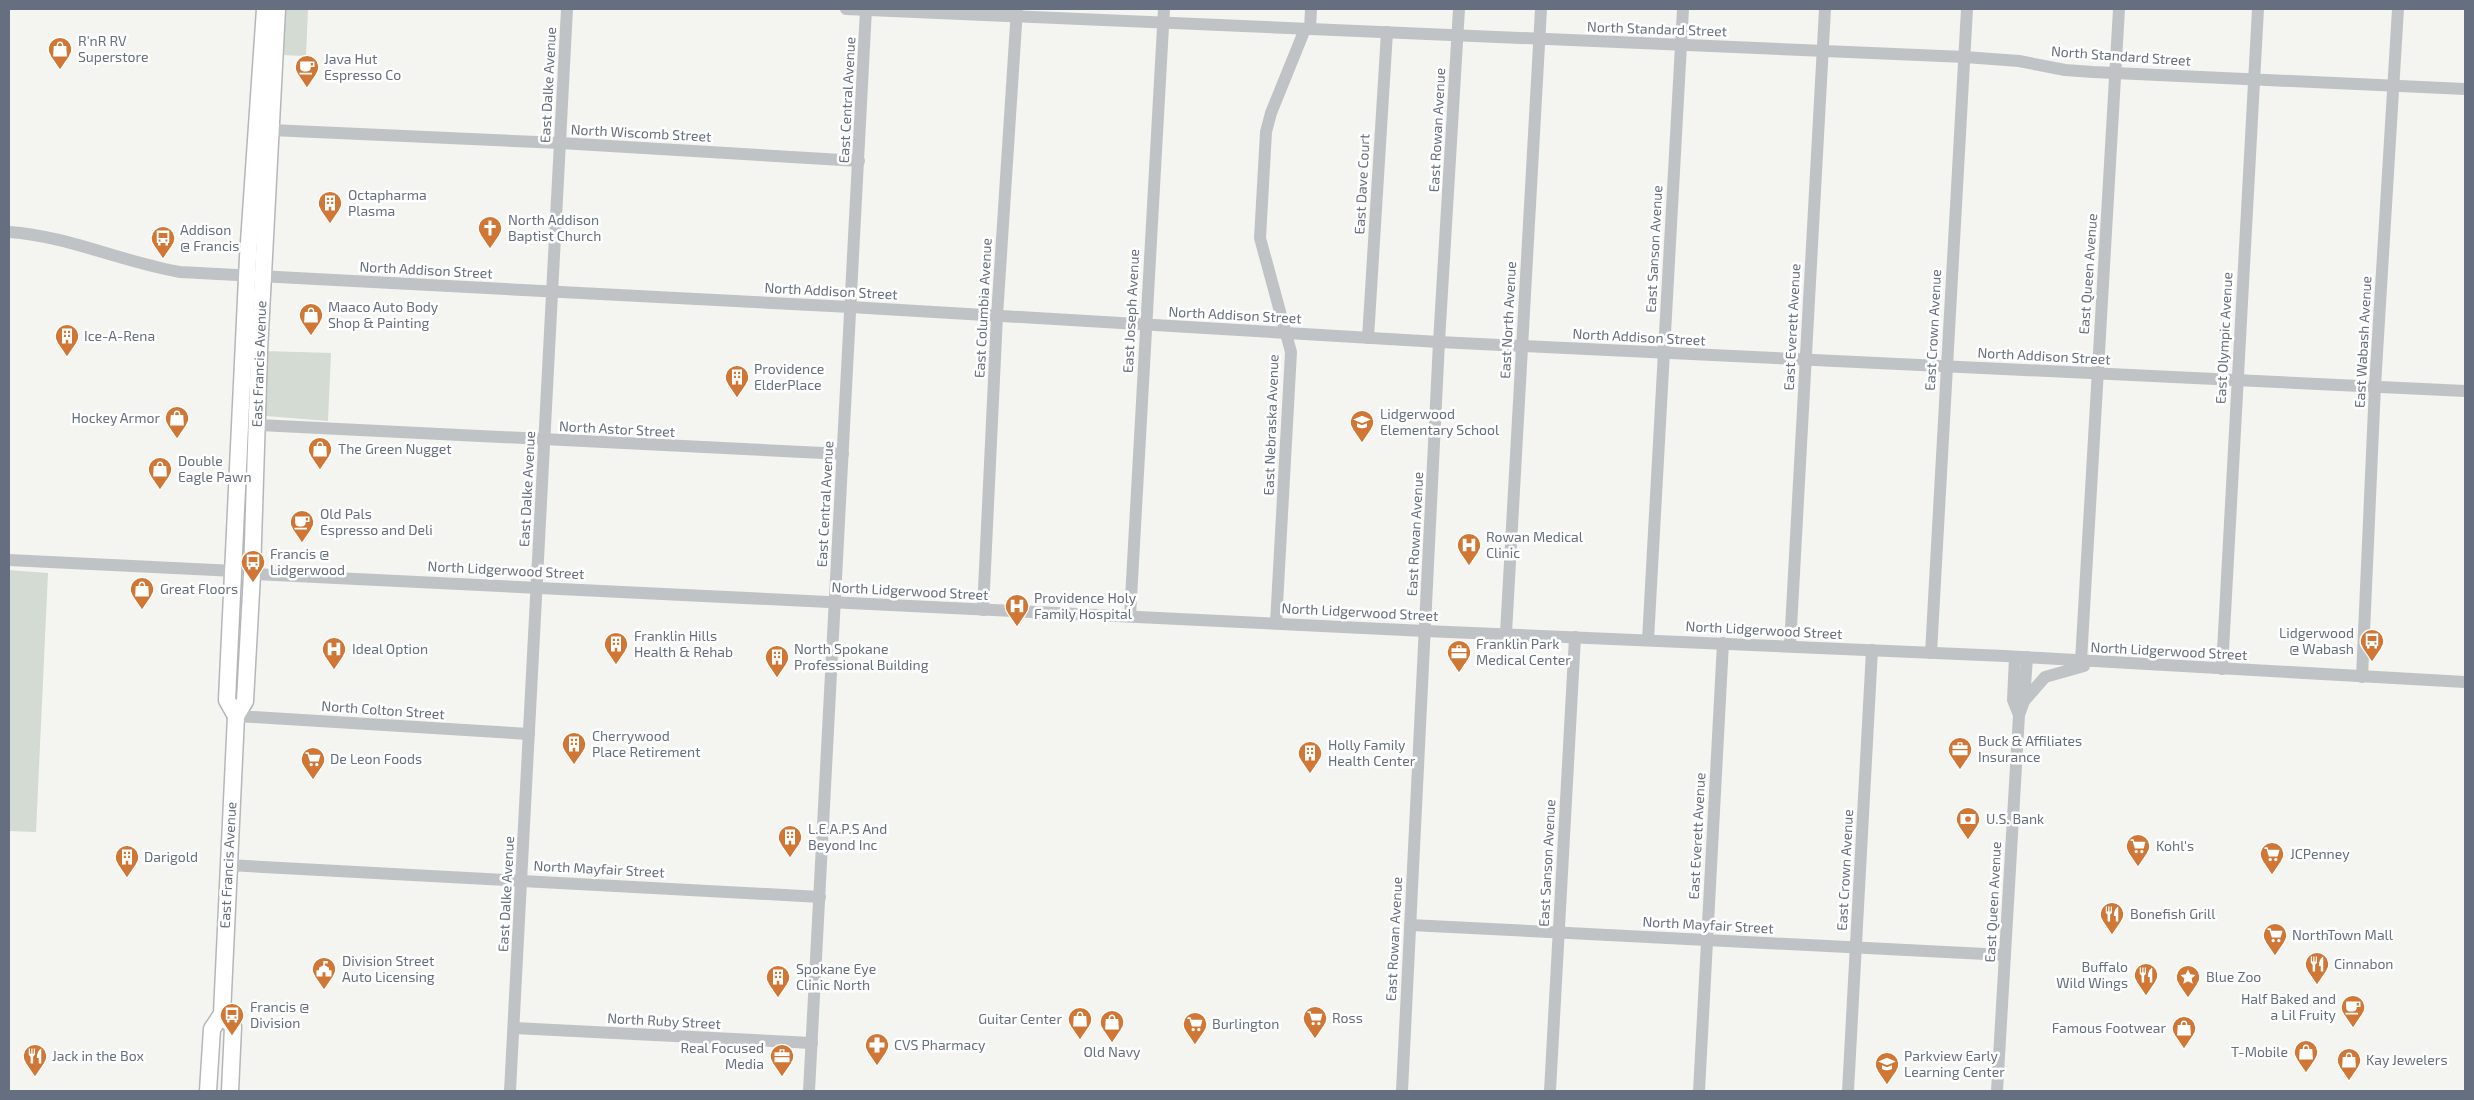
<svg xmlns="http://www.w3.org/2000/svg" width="2474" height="1100" viewBox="0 0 2474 1100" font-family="'Exo 2',sans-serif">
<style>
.green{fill:#d4dbd3}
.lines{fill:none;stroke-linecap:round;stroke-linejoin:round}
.major-casing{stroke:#b4b6ba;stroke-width:19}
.minor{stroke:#c0c3c6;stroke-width:12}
.major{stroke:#fff;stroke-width:16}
.labels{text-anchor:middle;stroke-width:5;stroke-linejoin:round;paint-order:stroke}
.street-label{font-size:14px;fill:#666f7f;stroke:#fff}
.poi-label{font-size:14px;fill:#666f7f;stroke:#fff;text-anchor:start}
</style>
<rect width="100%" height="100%" fill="#f4f5f1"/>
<g class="green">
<path d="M283 9H308L306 56 281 55Z"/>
<path d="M265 351 331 353 328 421 266 416 264 413Z"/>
<path d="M9 570 48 573 36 832 9 831Z"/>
</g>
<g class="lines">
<g class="major-casing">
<g id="major">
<path d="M236 716 227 700 248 257 265 9"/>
<path d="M222 1014 233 1027 230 1091"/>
<path d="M208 1091 212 1029 222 1014 236 716 245 701 252 574 259 351 277 9"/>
</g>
</g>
<g class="minor">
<path d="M846 9 1965 57 2019 61 2065 70 2093 72 2465 89"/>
<path d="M1310 29 1311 9"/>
<path d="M271 130 560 143 859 161"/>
<path d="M9 232C68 236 121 262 180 272L850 307 1439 342 2465 391"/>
<path d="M1368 338 1387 32"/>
<path d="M240 424 843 454"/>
<path d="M9 560 235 571"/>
<path d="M252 574 1425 631 2005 656 2465 682"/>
<path d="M983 610 997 316 1017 9"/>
<path d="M1130 616 1164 9"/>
<path d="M1276 623 1291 352 1260 238 1266 132 1271 113 1305 29"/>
<path d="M1506 633 1541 9"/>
<path d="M1648 640 1683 9"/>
<path d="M1790 646 1825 9"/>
<path d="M1931 653 1967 9"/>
<path d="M2015 657 2013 700 2019 715"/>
<path d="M2081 661 2119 9"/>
<path d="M2222 669 2258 9"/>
<path d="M2362 677 2375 386 2398 9"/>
<path d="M2024 701 2045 677 2084 666"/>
<path d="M236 716 529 734"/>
<path d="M228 865 820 897"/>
<path d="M1410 925 2005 955"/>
<path d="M514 1028 812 1043"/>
<path d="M510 1091 567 9"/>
<path d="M809 1091 866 9"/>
<path d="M1402 1091 1439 342 1459 9"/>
<path d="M1550 1091 1575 637"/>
<path d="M1699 1091 1723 643"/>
<path d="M1848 1091 1872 650"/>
<path d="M1997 1091 2019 715 2024 701 2027 657"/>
</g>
<use href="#major" class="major"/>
</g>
<defs>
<g id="shop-pin" transform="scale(1.25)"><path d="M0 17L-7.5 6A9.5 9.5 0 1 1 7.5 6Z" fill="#d17735" stroke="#fff"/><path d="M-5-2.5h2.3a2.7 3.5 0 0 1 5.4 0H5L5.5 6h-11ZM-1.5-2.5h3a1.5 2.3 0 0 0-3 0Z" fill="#fff"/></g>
<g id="cafe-pin" transform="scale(1.25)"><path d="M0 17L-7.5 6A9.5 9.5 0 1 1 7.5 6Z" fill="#d17735" stroke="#fff"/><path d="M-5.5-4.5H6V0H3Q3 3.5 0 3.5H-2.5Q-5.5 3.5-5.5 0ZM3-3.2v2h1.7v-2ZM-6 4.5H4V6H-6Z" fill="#fff"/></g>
<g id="building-pin" transform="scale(1.25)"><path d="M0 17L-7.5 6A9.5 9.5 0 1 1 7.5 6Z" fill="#d17735" stroke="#fff"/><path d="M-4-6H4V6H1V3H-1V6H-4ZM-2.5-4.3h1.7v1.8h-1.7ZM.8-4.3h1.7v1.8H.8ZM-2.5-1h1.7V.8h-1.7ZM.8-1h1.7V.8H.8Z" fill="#fff"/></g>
<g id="church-pin" transform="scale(1.25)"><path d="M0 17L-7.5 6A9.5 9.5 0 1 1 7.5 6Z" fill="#d17735" stroke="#fff"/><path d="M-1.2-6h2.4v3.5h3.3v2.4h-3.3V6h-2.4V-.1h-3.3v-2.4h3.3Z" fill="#fff"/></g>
<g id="bus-pin" transform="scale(1.25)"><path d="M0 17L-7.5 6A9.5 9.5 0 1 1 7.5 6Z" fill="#d17735" stroke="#fff"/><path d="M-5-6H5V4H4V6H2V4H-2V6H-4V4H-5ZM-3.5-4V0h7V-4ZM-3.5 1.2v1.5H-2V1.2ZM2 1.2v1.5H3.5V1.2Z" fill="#fff"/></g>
<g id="school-pin" transform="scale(1.25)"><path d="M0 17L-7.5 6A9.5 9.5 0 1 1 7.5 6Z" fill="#d17735" stroke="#fff"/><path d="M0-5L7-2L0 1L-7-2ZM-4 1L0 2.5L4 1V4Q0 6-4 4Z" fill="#fff"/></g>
<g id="hospital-pin" transform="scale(1.25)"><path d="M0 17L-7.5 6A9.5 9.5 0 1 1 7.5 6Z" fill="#d17735" stroke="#fff"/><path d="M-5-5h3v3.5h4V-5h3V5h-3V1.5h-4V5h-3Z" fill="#fff"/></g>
<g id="office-pin" transform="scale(1.25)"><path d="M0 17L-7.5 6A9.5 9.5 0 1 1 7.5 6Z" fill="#d17735" stroke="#fff"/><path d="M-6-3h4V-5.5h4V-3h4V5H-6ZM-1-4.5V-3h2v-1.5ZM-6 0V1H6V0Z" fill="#fff"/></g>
<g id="supermarket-pin" transform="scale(1.25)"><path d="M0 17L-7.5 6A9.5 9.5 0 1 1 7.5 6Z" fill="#d17735" stroke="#fff"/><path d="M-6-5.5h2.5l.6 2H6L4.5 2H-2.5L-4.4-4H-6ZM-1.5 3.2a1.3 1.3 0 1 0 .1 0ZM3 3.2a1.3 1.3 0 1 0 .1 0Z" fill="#fff"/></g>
<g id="bank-pin" transform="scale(1.25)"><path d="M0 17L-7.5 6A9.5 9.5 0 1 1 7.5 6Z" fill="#d17735" stroke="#fff"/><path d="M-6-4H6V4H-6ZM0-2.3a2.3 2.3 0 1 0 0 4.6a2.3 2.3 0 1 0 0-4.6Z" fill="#fff"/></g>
<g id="restaurant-pin" transform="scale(1.25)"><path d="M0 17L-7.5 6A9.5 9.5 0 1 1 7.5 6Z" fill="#d17735" stroke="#fff"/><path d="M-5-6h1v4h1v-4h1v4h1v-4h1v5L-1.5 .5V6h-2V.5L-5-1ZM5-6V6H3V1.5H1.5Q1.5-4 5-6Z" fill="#fff"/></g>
<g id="civic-pin" transform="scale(1.25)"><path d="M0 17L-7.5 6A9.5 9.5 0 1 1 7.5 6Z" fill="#d17735" stroke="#fff"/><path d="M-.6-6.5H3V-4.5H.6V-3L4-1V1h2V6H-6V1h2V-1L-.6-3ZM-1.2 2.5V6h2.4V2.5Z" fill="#fff"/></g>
<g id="sight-pin" transform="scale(1.25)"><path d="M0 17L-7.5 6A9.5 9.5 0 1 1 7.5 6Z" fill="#d17735" stroke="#fff"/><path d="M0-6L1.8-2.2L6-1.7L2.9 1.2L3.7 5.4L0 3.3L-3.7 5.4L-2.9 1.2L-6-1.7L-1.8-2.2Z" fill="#fff"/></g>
<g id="pharmacy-pin" transform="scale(1.25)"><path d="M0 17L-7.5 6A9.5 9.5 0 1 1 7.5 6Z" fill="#d17735" stroke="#fff"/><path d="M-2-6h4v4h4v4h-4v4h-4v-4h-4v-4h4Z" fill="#fff"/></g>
</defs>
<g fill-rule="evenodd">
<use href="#shop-pin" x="60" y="49"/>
<use href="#cafe-pin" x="307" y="67"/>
<use href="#building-pin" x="330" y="203"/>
<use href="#church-pin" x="490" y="228"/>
<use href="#bus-pin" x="163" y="238"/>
<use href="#shop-pin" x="311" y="315"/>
<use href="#building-pin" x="67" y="336"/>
<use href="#building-pin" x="737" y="377"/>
<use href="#shop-pin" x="177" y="418"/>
<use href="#school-pin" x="1362" y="422"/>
<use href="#shop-pin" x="320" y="449"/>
<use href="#shop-pin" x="160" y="469"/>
<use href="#cafe-pin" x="302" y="522"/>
<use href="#hospital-pin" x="1469" y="545"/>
<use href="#bus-pin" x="253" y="562"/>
<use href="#shop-pin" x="142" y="589"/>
<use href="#hospital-pin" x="1017" y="606"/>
<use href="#bus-pin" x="2372" y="641"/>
<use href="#building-pin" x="616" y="644"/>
<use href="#hospital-pin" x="334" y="649"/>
<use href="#office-pin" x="1459" y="652"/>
<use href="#building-pin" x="777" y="657"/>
<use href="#building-pin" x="574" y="744"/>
<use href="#office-pin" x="1960" y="749"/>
<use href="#building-pin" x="1310" y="753"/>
<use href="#supermarket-pin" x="313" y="759"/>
<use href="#bank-pin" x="1968" y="819"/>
<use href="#building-pin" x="790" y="837"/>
<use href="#supermarket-pin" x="2138" y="846"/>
<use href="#supermarket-pin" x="2272" y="854"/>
<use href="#building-pin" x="127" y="857"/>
<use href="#restaurant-pin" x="2112" y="914"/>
<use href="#supermarket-pin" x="2275" y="935"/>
<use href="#restaurant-pin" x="2317" y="964"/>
<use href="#civic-pin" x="324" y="969"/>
<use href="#restaurant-pin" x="2146" y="975"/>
<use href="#building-pin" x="778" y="977"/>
<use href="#sight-pin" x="2188" y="977"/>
<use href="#cafe-pin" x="2353" y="1007"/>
<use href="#bus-pin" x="232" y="1015"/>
<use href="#supermarket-pin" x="1315" y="1018"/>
<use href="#shop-pin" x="1080" y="1019"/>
<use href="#shop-pin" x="1112" y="1022"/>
<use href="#supermarket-pin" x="1195" y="1024"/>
<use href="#shop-pin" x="2184" y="1028"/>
<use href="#pharmacy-pin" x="877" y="1045"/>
<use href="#shop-pin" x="2306" y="1052"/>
<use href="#restaurant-pin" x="35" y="1056"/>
<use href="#office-pin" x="782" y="1056"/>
<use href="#shop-pin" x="2349" y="1060"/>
<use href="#school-pin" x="1887" y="1064"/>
</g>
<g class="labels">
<g class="street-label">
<text transform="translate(1657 29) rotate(2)" y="5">North Standard Street</text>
<text transform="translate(2121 56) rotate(4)" y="5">North Standard Street</text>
<text transform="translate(548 85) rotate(-87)" y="5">East Dalke Avenue</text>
<text transform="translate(847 100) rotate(-87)" y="5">East Central Avenue</text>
<text transform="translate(1437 130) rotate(-87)" y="5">East Rowan Avenue</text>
<text transform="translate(641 133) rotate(3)" y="5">North Wiscomb Street</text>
<text transform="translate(1362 184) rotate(-87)" y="5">East Dave Court</text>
<text transform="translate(1654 249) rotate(-87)" y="5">East Sanson Avenue</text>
<text transform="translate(426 270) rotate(3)" y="5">North Addison Street</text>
<text transform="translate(2088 274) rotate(-86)" y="5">East Queen Avenue</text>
<text transform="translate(831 291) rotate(3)" y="5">North Addison Street</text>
<text transform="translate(983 308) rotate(-87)" y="5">East Columbia Avenue</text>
<text transform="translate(1131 311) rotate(-87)" y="5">East Joseph Avenue</text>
<text transform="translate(1235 315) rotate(3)" y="5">North Addison Street</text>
<text transform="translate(1508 320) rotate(-87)" y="5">East North Avenue</text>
<text transform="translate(1792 327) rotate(-87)" y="5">East Everett Avenue</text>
<text transform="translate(1933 330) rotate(-87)" y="5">East Crown Avenue</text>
<text transform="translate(1639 337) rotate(3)" y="5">North Addison Street</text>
<text transform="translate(2224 338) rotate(-87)" y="5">East Olympic Avenue</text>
<text transform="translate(2363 342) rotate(-87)" y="5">East Wabash Avenue</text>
<text transform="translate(2044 356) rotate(3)" y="5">North Addison Street</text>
<text transform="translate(259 364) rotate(-88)" y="5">East Francis Avenue</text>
<text transform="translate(1271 425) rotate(-88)" y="5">East Nebraska Avenue</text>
<text transform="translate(617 429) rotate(3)" y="5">North Astor Street</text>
<text transform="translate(527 489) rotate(-87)" y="5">East Dalke Avenue</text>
<text transform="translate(825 504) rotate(-87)" y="5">East Central Avenue</text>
<text transform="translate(1415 534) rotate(-87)" y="5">East Rowan Avenue</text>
<text transform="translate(506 570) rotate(3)" y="5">North Lidgerwood Street</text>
<text transform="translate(910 591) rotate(3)" y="5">North Lidgerwood Street</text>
<text transform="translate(1360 612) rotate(3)" y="5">North Lidgerwood Street</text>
<text transform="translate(1764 630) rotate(3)" y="5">North Lidgerwood Street</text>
<text transform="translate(2169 651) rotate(3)" y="5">North Lidgerwood Street</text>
<text transform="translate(383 710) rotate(4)" y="5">North Colton Street</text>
<text transform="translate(1697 836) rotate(-87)" y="5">East Everett Avenue</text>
<text transform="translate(1547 863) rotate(-87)" y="5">East Sanson Avenue</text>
<text transform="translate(228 865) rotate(-87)" y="5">East Francis Avenue</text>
<text transform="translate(599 869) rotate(3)" y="5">North Mayfair Street</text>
<text transform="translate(1845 870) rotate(-87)" y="5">East Crown Avenue</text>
<text transform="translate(506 894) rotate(-87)" y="5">East Dalke Avenue</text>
<text transform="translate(1993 902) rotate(-87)" y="5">East Queen Avenue</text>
<text transform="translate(1708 925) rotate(3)" y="5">North Mayfair Street</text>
<text transform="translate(1394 939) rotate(-87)" y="5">East Rowan Avenue</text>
<text transform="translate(664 1021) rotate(3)" y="5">North Ruby Street</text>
</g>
<g class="poi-label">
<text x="78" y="46">R'nR RV<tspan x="78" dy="16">Superstore</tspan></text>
<text x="324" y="64">Java Hut<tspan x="324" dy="16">Espresso Co</tspan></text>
<text x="348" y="200">Octapharma<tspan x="348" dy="16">Plasma</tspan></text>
<text x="508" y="225">North Addison<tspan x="508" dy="16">Baptist Church</tspan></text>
<text x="180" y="235">Addison<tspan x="180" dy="16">@ Francis</tspan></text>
<text x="328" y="312">Maaco Auto Body<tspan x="328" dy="16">Shop &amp; Painting</tspan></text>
<text x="84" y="341">Ice-A-Rena</text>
<text x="754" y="374">Providence<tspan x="754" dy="16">ElderPlace</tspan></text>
<text x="1380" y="419">Lidgerwood<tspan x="1380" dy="16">Elementary School</tspan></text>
<text x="160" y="423" text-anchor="end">Hockey Armor</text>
<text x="338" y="454">The Green Nugget</text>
<text x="178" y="466">Double<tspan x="178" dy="16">Eagle Pawn</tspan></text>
<text x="320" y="519">Old Pals<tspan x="320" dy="16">Espresso and Deli</tspan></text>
<text x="1486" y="542">Rowan Medical<tspan x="1486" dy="16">Clinic</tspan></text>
<text x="270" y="559">Francis @<tspan x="270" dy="16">Lidgerwood</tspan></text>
<text x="160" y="594">Great Floors</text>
<text x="1034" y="603">Providence Holy<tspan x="1034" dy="16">Family Hospital</tspan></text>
<text x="2354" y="638" text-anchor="end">Lidgerwood<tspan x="2354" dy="16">@ Wabash</tspan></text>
<text x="634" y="641">Franklin Hills<tspan x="634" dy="16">Health &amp; Rehab</tspan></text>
<text x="1476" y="649">Franklin Park<tspan x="1476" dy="16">Medical Center</tspan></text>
<text x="352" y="654">Ideal Option</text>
<text x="794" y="654">North Spokane<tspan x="794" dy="16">Professional Building</tspan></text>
<text x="592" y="741">Cherrywood<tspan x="592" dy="16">Place Retirement</tspan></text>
<text x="1978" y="746">Buck &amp; Affiliates<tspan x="1978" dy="16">Insurance</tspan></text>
<text x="1328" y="750">Holly Family<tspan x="1328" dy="16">Health Center</tspan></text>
<text x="330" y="764">De Leon Foods</text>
<text x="1986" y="824">U.S. Bank</text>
<text x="808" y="834">L.E.A.P.S And<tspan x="808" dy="16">Beyond Inc</tspan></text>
<text x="2156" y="851">Kohl's</text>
<text x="2290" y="859">JCPenney</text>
<text x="144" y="862">Darigold</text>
<text x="2130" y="919">Bonefish Grill</text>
<text x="2292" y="940">NorthTown Mall</text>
<text x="342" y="966">Division Street<tspan x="342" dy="16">Auto Licensing</tspan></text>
<text x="2334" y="969">Cinnabon</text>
<text x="2128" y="972" text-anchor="end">Buffalo<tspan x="2128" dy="16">Wild Wings</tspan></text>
<text x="796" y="974">Spokane Eye<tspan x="796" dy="16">Clinic North</tspan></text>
<text x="2206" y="982">Blue Zoo</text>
<text x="2336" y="1004" text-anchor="end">Half Baked and<tspan x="2336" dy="16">a Lil Fruity</tspan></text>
<text x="250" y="1012">Francis @<tspan x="250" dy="16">Division</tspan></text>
<text x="1332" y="1023">Ross</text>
<text x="1062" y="1024" text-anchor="end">Guitar Center</text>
<text x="1212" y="1029">Burlington</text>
<text x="2166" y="1033" text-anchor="end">Famous Footwear</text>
<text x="894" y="1050">CVS Pharmacy</text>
<text x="764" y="1053" text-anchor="end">Real Focused<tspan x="764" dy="16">Media</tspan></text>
<text x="1112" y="1057" text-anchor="middle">Old Navy</text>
<text x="2288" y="1057" text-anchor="end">T-Mobile</text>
<text x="52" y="1061">Jack in the Box</text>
<text x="1904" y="1061">Parkview Early<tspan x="1904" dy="16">Learning Center</tspan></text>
<text x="2366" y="1065">Kay Jewelers</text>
</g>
</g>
<rect width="2474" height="1100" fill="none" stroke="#666f7f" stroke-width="20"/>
</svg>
